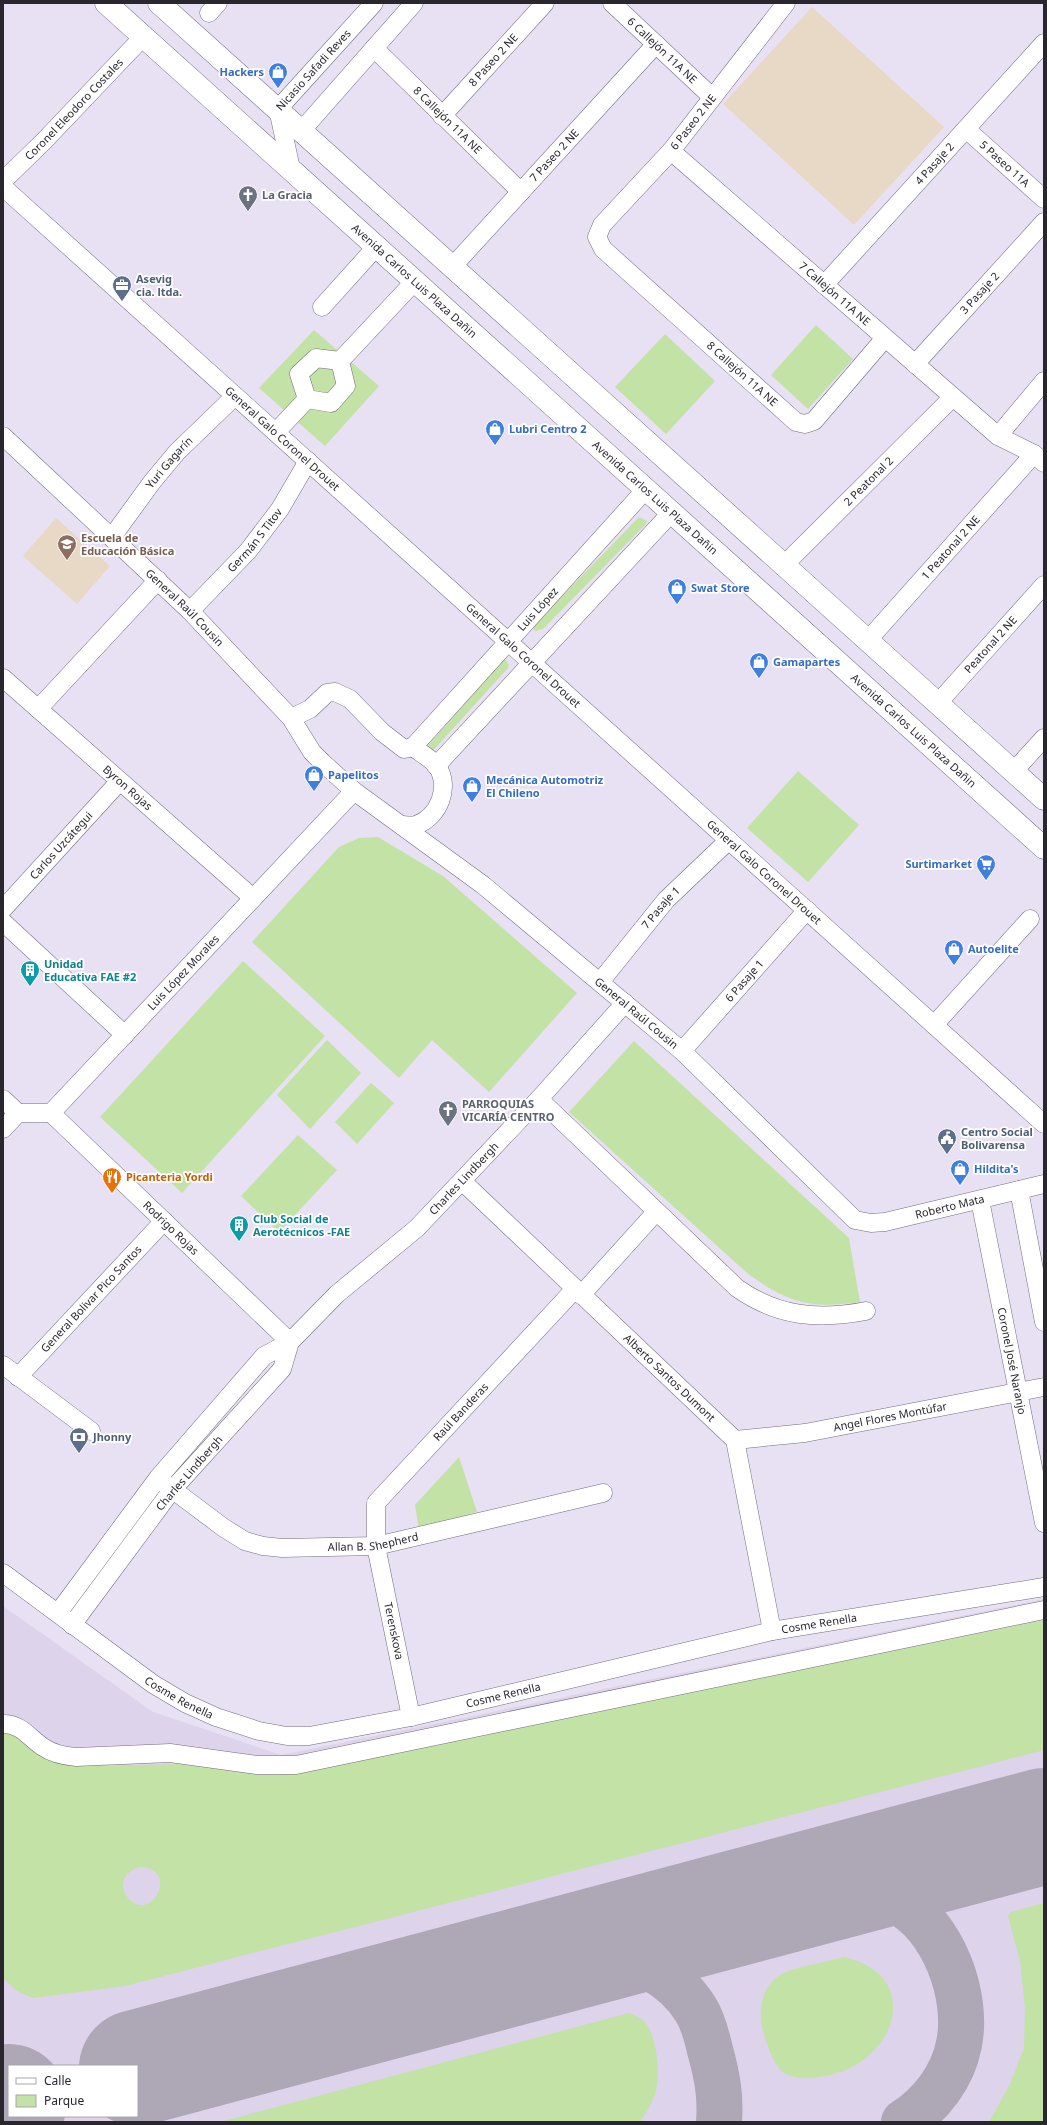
<svg xmlns="http://www.w3.org/2000/svg" width="1047" height="2125" viewBox="0 0 1047 2125" font-family="'Noto Sans',sans-serif">
<style>
.built{fill:#ddd3eb;fill-rule:evenodd}
.education{fill:#e8d8c6}
.green{fill:#c2e2a6;fill-rule:evenodd}
.lines{fill:none;stroke-linecap:round;stroke-linejoin:round}
.taxiway{stroke:#ada7b6;stroke-width:46}
.runway{stroke:#ada7b6;stroke-width:116}
.minor-casing{stroke:#736c7c;stroke-width:19}
.major-casing{stroke:#736c7c;stroke-width:23}
.minor{stroke:#fff;stroke-width:18}
.major{stroke:#fff;stroke-width:22}
.labels{text-anchor:middle;stroke-width:3.5;stroke-linejoin:round;paint-order:stroke}
.street-label{font-size:11px;fill:#29262d;stroke:#fff}
.shop-label{font-size:11px;font-weight:bold;fill:#366cbe;stroke:#fff;text-anchor:start}
.worship-label{font-size:11px;font-weight:bold;fill:#5b616d;stroke:#fff;text-anchor:start}
.service-label{font-size:11px;font-weight:bold;fill:#4e5e75;stroke:#fff;text-anchor:start}
.education-label{font-size:11px;font-weight:bold;fill:#785e54;stroke:#fff;text-anchor:start}
.culture-label{font-size:11px;font-weight:bold;fill:#0d838f;stroke:#fff;text-anchor:start}
.food-label{font-size:11px;font-weight:bold;fill:#c56008;stroke:#fff;text-anchor:start}
</style>
<rect width="100%" height="100%" fill="#e8e1f3"/>
<path class="built" d="M1044 1599V2122H3V1606L153 1712 281 1755ZM9 2066H137V2116H9Z"/>
<g class="education">
<path d="M812 7 944 127 854 225 723 104Z"/>
<path d="M56 518 110 566 77 604 23 556Z"/>
</g>
<g class="green">
<path d="M816 325 853 359 808 409 771 375Z"/>
<path d="M314 330 379 386 325 446 259 388Z"/>
<path d="M665 334 715 381 666 434 615 387Z"/>
<path d="M639 517 647 521 646 524 543 629 535 631 533 628 536 623Z"/>
<path d="M505 659 509 665 508 668 429 755 423 751 503 660Z"/>
<path d="M798 771 859 825 808 882 747 828Z"/>
<path d="M378 837 443 876 577 993 489 1092 432 1040 399 1078 252 942 339 847 359 838Z"/>
<path d="M243 961 325 1036 182 1193 100 1117Z"/>
<path d="M327 1040 361 1073 310 1129 277 1095Z"/>
<path d="M634 1041 849 1238 860 1302C810 1309 788 1303 747 1273L569 1112Z"/>
<path d="M371 1083 394 1103 357 1144 335 1122Z"/>
<path d="M298 1135 337 1170 279 1232 241 1196Z"/>
<path d="M459 1457 477 1512 419 1530 415 1505Z"/>
<path d="M1044 1620V1750L125 1986 33 1998 17 1991 3 1978V1731H8L80 1766 186 1764 259 1775 292 1774ZM139 1867C181 1867 152 1925 128 1898 117 1886 125 1871 139 1867Z"/>
<path d="M1044 1903V2122H989L1010 2084 1024 2048 1025 2008 1020 1961 1008 1916 1011 1912Z"/>
<path d="M844 1957C929 1977 893 2069 819 2077 808 2079 796 2079 786 2074 774 2067 770 2051 765 2038 757 2016 759 1987 782 1974 797 1966 827 1962 844 1957Z"/>
<path d="M629 2013C636 2016 642 2018 647 2025 657 2040 661 2077 655 2094 651 2104 646 2114 640 2122H220Z"/>
</g>
<g class="lines">
<g class="taxiway">
<path d="M815 1887C843 1886 872 1888 898 1902 943 1925 969 1996 959 2044 953 2076 931 2105 904 2122"/>
<path d="M557 1956C568 1955 579 1952 590 1952 631 1952 675 1975 696 2010 703 2021 707 2037 710 2050 717 2075 721 2096 719 2122"/>
<path d="M3 2075 9 2079"/>
</g>
<g class="runway">
<path d="M137 2068 1044 1826"/>
<path d="M3 2103 9 2102"/>
</g>
<g class="minor-casing">
<g id="minor">
<path id="s1" d="M612 3 712 97"/>
<path id="s2" d="M786 3 671 151 602 225 597 237 603 249 796 422 805 424 814 421 885 338"/>
<path d="M209 13 218 3"/>
<path id="s3" d="M374 48 521 192"/>
<path id="s4" d="M442 116 545 3"/>
<path id="s5" d="M966 129 1044 199"/>
<path d="M302 130 414 3"/>
<path id="s6" d="M671 151 998 436 1034 454 1044 463"/>
<path id="s7" d="M291 169 278 109 374 3"/>
<path id="s8" d="M3 181 44 141 143 37"/>
<path id="s9" d="M3 187 1044 1124"/>
<path id="s10" d="M453 266 656 44"/>
<path id="s11" d="M824 285 1044 43"/>
<path d="M322 307 377 246"/>
<path d="M316 358 340 361 346 386 331 403 307 399 299 374Z"/>
<path d="M340 361 415 281"/>
<path id="s12" d="M915 364 1044 222"/>
<path d="M276 432 307 399"/>
<path id="s13" d="M3 436 190 611 291 718 312 752 323 763 354 791 483 885 682 1051 855 1220 871 1223 885 1222 1044 1184"/>
<path d="M998 436 1044 381"/>
<path id="s14" d="M112 537 152 482 177 452 235 396"/>
<path id="s15" d="M784 565 953 397"/>
<path id="s16" d="M190 611 248 551 280 509 308 461"/>
<path id="s17" d="M868 640 1034 454"/>
<path id="s18" d="M3 678 253 898"/>
<path id="s19" d="M937 704 1044 585"/>
<path d="M38 709 158 580"/>
<path d="M291 718 310 709 327 693 335 692 350 699 382 732 404 749 413 747C420 753 432 759 437 766 451 787 439 817 416 825 411 826 405 825 401 825"/>
<path id="s20" d="M413 747 647 488"/>
<path d="M436 766 672 512"/>
<path d="M1013 772 1044 738"/>
<path id="s21" d="M3 909 119 782"/>
<path d="M3 922 125 1035"/>
<path id="s22" d="M600 982 666 900 729 840"/>
<path d="M934 1025 1030 919"/>
<path id="s23" d="M682 1051 807 910"/>
<path d="M3 1099 18 1113"/>
<path d="M539 1099 737 1288C778 1317 818 1320 866 1311"/>
<path id="s24" d="M51 1113 290 1342 337 1294 417 1228 539 1099 625 1003"/>
<path id="s25" d="M3 1129 18 1113H51L354 791"/>
<path id="s26" d="M462 1181 735 1440 772 1631"/>
<path d="M1019 1190 1044 1322"/>
<path id="s27" d="M980 1200 1044 1523"/>
<path d="M581 1295 656 1212"/>
<path d="M3 1365 91 1431"/>
<path id="s28" d="M18 1377 164 1221"/>
<path id="s29" d="M735 1440 805 1433 1044 1387"/>
<path id="s30" d="M164 1483 224 1528 245 1541 263 1546 282 1548 376 1546 603 1493"/>
<path id="s31" d="M3 1573 153 1684 185 1703 216 1717 259 1731 287 1736H309L411 1717 772 1631 1044 1587"/>
<path d="M58 1613 158 1478 264 1356 290 1342 282 1369 172 1490 72 1625"/>
<path id="s32" d="M411 1717 376 1546V1503L575 1289"/>
<path d="M3 1724C22 1724 29 1738 43 1747 53 1754 64 1756 76 1757L170 1753 257 1765H296L1044 1610"/>
</g>
</g>
<g class="major-casing">
<g id="major">
<path id="s33" d="M106 3 1044 848"/>
<path d="M159 3 1044 799"/>
</g>
</g>
<use href="#minor" class="minor"/>
<use href="#major" class="major"/>
</g>
<defs>
<g id="shop-pin" transform="scale(1)"><path d="M0 17L-7.5 6A9.5 9.5 0 1 1 7.5 6Z" fill="#3f7fe0" stroke="#fff"/><path d="M-5-2.5h2.3a2.7 3.5 0 0 1 5.4 0H5L5.5 6h-11ZM-1.5-2.5h3a1.5 2.3 0 0 0-3 0Z" fill="#fff"/></g>
<g id="church-pin" transform="scale(1)"><path d="M0 17L-7.5 6A9.5 9.5 0 1 1 7.5 6Z" fill="#6b7280" stroke="#fff"/><path d="M-1.2-6h2.4v3.5h3.3v2.4h-3.3V6h-2.4V-.1h-3.3v-2.4h3.3Z" fill="#fff"/></g>
<g id="office-pin" transform="scale(1)"><path d="M0 17L-7.5 6A9.5 9.5 0 1 1 7.5 6Z" fill="#5c6f8a" stroke="#fff"/><path d="M-6-3h4V-5.5h4V-3h4V5H-6ZM-1-4.5V-3h2v-1.5ZM-6 0V1H6V0Z" fill="#fff"/></g>
<g id="school-pin" transform="scale(1)"><path d="M0 17L-7.5 6A9.5 9.5 0 1 1 7.5 6Z" fill="#8d6e63" stroke="#fff"/><path d="M0-5L7-2L0 1L-7-2ZM-4 1L0 2.5L4 1V4Q0 6-4 4Z" fill="#fff"/></g>
<g id="supermarket-pin" transform="scale(1)"><path d="M0 17L-7.5 6A9.5 9.5 0 1 1 7.5 6Z" fill="#3f7fe0" stroke="#fff"/><path d="M-6-5.5h2.5l.6 2H6L4.5 2H-2.5L-4.4-4H-6ZM-1.5 3.2a1.3 1.3 0 1 0 .1 0ZM3 3.2a1.3 1.3 0 1 0 .1 0Z" fill="#fff"/></g>
<g id="building-pin" transform="scale(1)"><path d="M0 17L-7.5 6A9.5 9.5 0 1 1 7.5 6Z" fill="#0f9aa8" stroke="#fff"/><path d="M-4-6H4V6H1V3H-1V6H-4ZM-2.5-4.3h1.7v1.8h-1.7ZM.8-4.3h1.7v1.8H.8ZM-2.5-1h1.7V.8h-1.7ZM.8-1h1.7V.8H.8Z" fill="#fff"/></g>
<g id="civic-pin" transform="scale(1)"><path d="M0 17L-7.5 6A9.5 9.5 0 1 1 7.5 6Z" fill="#5c6f8a" stroke="#fff"/><path d="M-.6-6.5H3V-4.5H.6V-3L4-1V1h2V6H-6V1h2V-1L-.6-3ZM-1.2 2.5V6h2.4V2.5Z" fill="#fff"/></g>
<g id="restaurant-pin" transform="scale(1)"><path d="M0 17L-7.5 6A9.5 9.5 0 1 1 7.5 6Z" fill="#e8710a" stroke="#fff"/><path d="M-5-6h1v4h1v-4h1v4h1v-4h1v5L-1.5 .5V6h-2V.5L-5-1ZM5-6V6H3V1.5H1.5Q1.5-4 5-6Z" fill="#fff"/></g>
<g id="bank-pin" transform="scale(1)"><path d="M0 17L-7.5 6A9.5 9.5 0 1 1 7.5 6Z" fill="#5c6f8a" stroke="#fff"/><path d="M-6-4H6V4H-6ZM0-2.3a2.3 2.3 0 1 0 0 4.6a2.3 2.3 0 1 0 0-4.6Z" fill="#fff"/></g>
</defs>
<g fill-rule="evenodd">
<use href="#shop-pin" x="278" y="72"/>
<use href="#church-pin" x="248" y="195"/>
<use href="#office-pin" x="122" y="285"/>
<use href="#shop-pin" x="495" y="429"/>
<use href="#school-pin" x="67" y="544"/>
<use href="#shop-pin" x="677" y="588"/>
<use href="#shop-pin" x="759" y="662"/>
<use href="#shop-pin" x="314" y="775"/>
<use href="#shop-pin" x="472" y="786"/>
<use href="#supermarket-pin" x="986" y="864"/>
<use href="#shop-pin" x="954" y="949"/>
<use href="#building-pin" x="30" y="970"/>
<use href="#church-pin" x="448" y="1110"/>
<use href="#civic-pin" x="947" y="1138"/>
<use href="#shop-pin" x="960" y="1169"/>
<use href="#restaurant-pin" x="112" y="1177"/>
<use href="#building-pin" x="239" y="1225"/>
<use href="#bank-pin" x="79" y="1437"/>
</g>
<g class="labels">
<g class="street-label">
<text dy="4" stroke="none"><textPath href="#s1" startOffset="69">6 Callejón 11A NE</textPath></text>
<text dy="4" stroke="none"><textPath href="#s4" startOffset="76">8 Paseo 2 NE</textPath></text>
<text dy="4" stroke="none"><textPath href="#s7" startOffset="114">Nicasio Safadi Reves</textPath></text>
<text dy="4" stroke="none"><textPath href="#s8" startOffset="101">Coronel Eleodoro Costales</textPath></text>
<text dy="4" stroke="none"><textPath href="#s3" startOffset="103">8 Callejón 11A NE</textPath></text>
<text transform="translate(693 122) rotate(-52)" y="4">6 Paseo 2 NE</text>
<text dy="4" stroke="none"><textPath href="#s10" startOffset="150">7 Paseo 2 NE</textPath></text>
<text dy="4" stroke="none"><textPath href="#s11" startOffset="164">4 Pasaje 2</textPath></text>
<text dy="4" stroke="none"><textPath href="#s5" startOffset="52">5 Paseo 11A</textPath></text>
<text dy="4" stroke="none"><textPath href="#s33" startOffset="415">Avenida Carlos Luis Plaza Dañin</textPath></text>
<text dy="4" stroke="none"><textPath href="#s6" startOffset="217">7 Callejón 11A NE</textPath></text>
<text dy="4" stroke="none"><textPath href="#s12" startOffset="96">3 Pasaje 2</textPath></text>
<text dy="4" stroke="none"><textPath href="#s2" startOffset="502">8 Callejón 11A NE</textPath></text>
<text dy="4" stroke="none"><textPath href="#s9" startOffset="376">General Galo Coronel Drouet</textPath></text>
<text dy="4" stroke="none"><textPath href="#s14" startOffset="94">Yuri Gagarín</textPath></text>
<text dy="4" stroke="none"><textPath href="#s15" startOffset="119">2 Peatonal 2</textPath></text>
<text dy="4" stroke="none"><textPath href="#s33" startOffset="739">Avenida Carlos Luis Plaza Dañin</textPath></text>
<text dy="4" stroke="none"><textPath href="#s16" startOffset="96">Germán S Titov</textPath></text>
<text dy="4" stroke="none"><textPath href="#s17" startOffset="124">1 Peatonal 2 NE</textPath></text>
<text dy="4" stroke="none"><textPath href="#s13" startOffset="250">General Raúl Cousin</textPath></text>
<text dy="4" stroke="none"><textPath href="#s20" startOffset="186">Luis López</textPath></text>
<text dy="4" stroke="none"><textPath href="#s19" startOffset="80">Peatonal 2 NE</textPath></text>
<text dy="4" stroke="none"><textPath href="#s9" startOffset="700">General Galo Coronel Drouet</textPath></text>
<text dy="4" stroke="none"><textPath href="#s33" startOffset="1087">Avenida Carlos Luis Plaza Dañin</textPath></text>
<text dy="4" stroke="none"><textPath href="#s18" startOffset="166">Byron Rojas</textPath></text>
<text dy="4" stroke="none"><textPath href="#s21" startOffset="86">Carlos Uzcátegui</textPath></text>
<text dy="4" stroke="none"><textPath href="#s9" startOffset="1024">General Galo Coronel Drouet</textPath></text>
<text dy="4" stroke="none"><textPath href="#s22" startOffset="96">7 Pasaje 1</textPath></text>
<text dy="4" stroke="none"><textPath href="#s25" startOffset="248">Luis López Morales</textPath></text>
<text dy="4" stroke="none"><textPath href="#s23" startOffset="94">6 Pasaje 1</textPath></text>
<text dy="4" stroke="none"><textPath href="#s13" startOffset="860">General Raúl Cousin</textPath></text>
<text dy="4" stroke="none"><textPath href="#s24" startOffset="570">Charles Lindbergh</textPath></text>
<text dy="4" stroke="none"><textPath href="#s13" startOffset="1258">Roberto Mata</textPath></text>
<text dy="4" stroke="none"><textPath href="#s24" startOffset="166">Rodrigo Rojas</textPath></text>
<text dy="4" stroke="none"><textPath href="#s28" startOffset="107">General Bolivar Pico Santos</textPath></text>
<text dy="4" stroke="none"><textPath href="#s27" startOffset="164">Coronel José Naranjo</textPath></text>
<text dy="4" stroke="none"><textPath href="#s26" startOffset="286">Alberto Santos Dumont</textPath></text>
<text dy="4" stroke="none"><textPath href="#s32" startOffset="342">Raúl Banderas</textPath></text>
<text dy="4" stroke="none"><textPath href="#s29" startOffset="157">Angel Flores Montúfar</textPath></text>
<text transform="translate(189 1473) rotate(-49)" y="4">Charles Lindbergh</text>
<text dy="4" stroke="none"><textPath href="#s30" startOffset="229">Allan B. Shepherd</textPath></text>
<text dy="4" stroke="none"><textPath href="#s31" startOffset="876">Cosme Renella</textPath></text>
<text transform="translate(394 1631) rotate(78)" y="4">Terenskova</text>
<text dy="4" stroke="none"><textPath href="#s31" startOffset="552">Cosme Renella</textPath></text>
<text dy="4" stroke="none"><textPath href="#s31" startOffset="216">Cosme Renella</textPath></text>
</g>
<g class="shop-label">
<text x="264" y="76" text-anchor="end">Hackers</text>
<text x="509" y="433">Lubri Centro 2</text>
<text x="691" y="592">Swat Store</text>
<text x="773" y="666">Gamapartes</text>
<text x="328" y="779">Papelitos</text>
<text x="486" y="784">Mecánica Automotriz<tspan x="486" dy="13">El Chileno</tspan></text>
<text x="972" y="868" text-anchor="end">Surtimarket</text>
<text x="968" y="953">Autoelite</text>
<text x="974" y="1173">Hildita's</text>
</g>
<g class="worship-label">
<text x="262" y="199">La Gracia</text>
<text x="462" y="1108">PARROQUIAS<tspan x="462" dy="13">VICARÍA CENTRO</tspan></text>
</g>
<g class="service-label">
<text x="136" y="283">Asevig<tspan x="136" dy="13">cia. ltda.</tspan></text>
<text x="961" y="1136">Centro Social<tspan x="961" dy="13">Bolivarensa</tspan></text>
<text x="93" y="1441">Jhonny</text>
</g>
<g class="education-label">
<text x="81" y="542">Escuela de<tspan x="81" dy="13">Educación Básica</tspan></text>
</g>
<g class="culture-label">
<text x="44" y="968">Unidad<tspan x="44" dy="13">Educativa FAE #2</tspan></text>
<text x="253" y="1223">Club Social de<tspan x="253" dy="13">Aerotécnicos -FAE</tspan></text>
</g>
<g class="food-label">
<text x="126" y="1181">Picanteria Yordi</text>
</g>
</g>
<rect width="1047" height="2125" fill="none" stroke="#29262d" stroke-width="8"/>
<rect x="8" y="2065" width="130" height="52" fill="#ffffff" stroke="#a9a8ab"/>
<rect x="16" y="2078" width="20" height="6" fill="#ffffff" stroke="#a9a8ab"/>
<text x="44" y="2085" font-size="12" fill="#29262d">Calle</text>
<rect x="16" y="2095" width="20" height="12" fill="#c2e2a6" stroke="#a9a8ab"/>
<text x="44" y="2105" font-size="12" fill="#29262d">Parque</text>
</svg>
